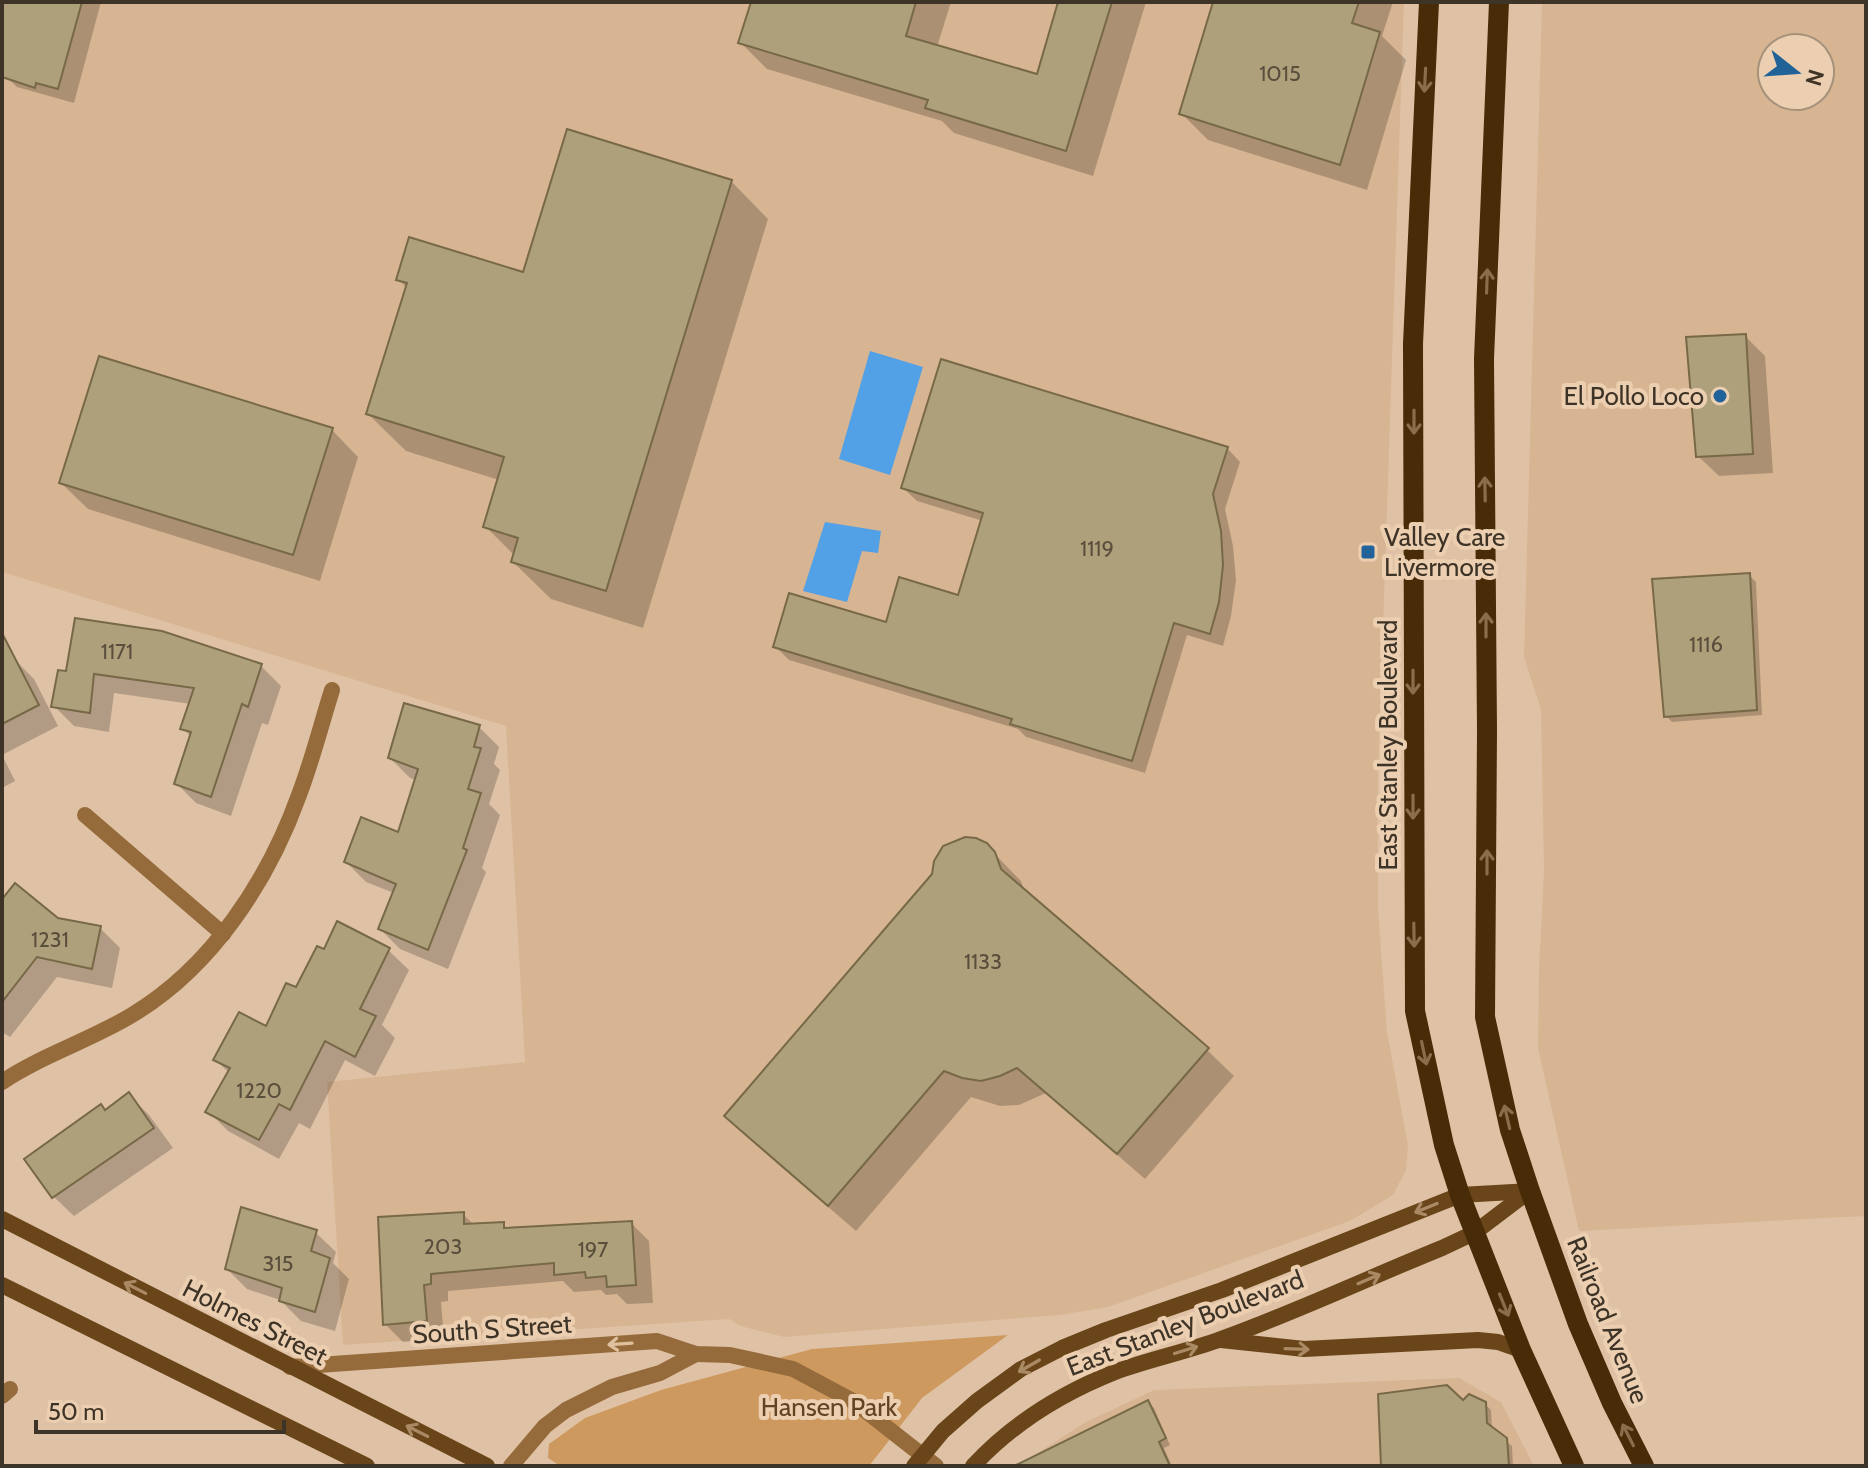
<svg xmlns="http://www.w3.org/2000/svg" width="1868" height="1468" viewBox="0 0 1868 1468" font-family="Cabin,sans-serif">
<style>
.built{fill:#d8b592;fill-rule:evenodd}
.green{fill:#ce995f}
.water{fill:#52a0e5}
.shadow{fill:#0003}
.building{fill:#afa07c;stroke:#776947;stroke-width:2}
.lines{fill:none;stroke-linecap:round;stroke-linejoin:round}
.street{stroke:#966b3b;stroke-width:16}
.secondary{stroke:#694519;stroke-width:16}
.primary{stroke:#482c07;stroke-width:20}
.oneway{stroke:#8a6d4b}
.oneway2{stroke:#aa8a65}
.oneway3{stroke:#dfc09f}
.poi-dot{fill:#216298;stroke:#eccfb1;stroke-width:3}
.labels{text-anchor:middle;stroke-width:8;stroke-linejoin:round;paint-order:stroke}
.number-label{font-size:22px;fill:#5a4e3c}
.poi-label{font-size:26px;fill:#3e3327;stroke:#eccfb1;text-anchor:end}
.street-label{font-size:26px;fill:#3e3327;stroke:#eccfb1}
.park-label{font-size:26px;fill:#624423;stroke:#eccfb1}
</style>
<rect width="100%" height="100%" fill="#dfc2a5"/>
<g class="built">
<path d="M2 2H1404L1378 778V908L1387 1032 1408 1145 1406 1170 1393 1195 1350 1221 1108 1307 1060 1315 784 1337 740 1326 729 1319 343 1345 327 1082 525 1062 506 726 2 572Z"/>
<path d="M1542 2H1866V1216L1579 1231 1538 1048 1539 971 1544 871 1541 710 1524 657ZM1772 48H1820V96H1772Z"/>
<path d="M1459 1378 1501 1402 1534 1466H1017L1086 1422 1154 1390Z"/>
</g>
<path class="green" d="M1008 1335 922 1398 869 1466H560L548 1458 549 1444 585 1418 661 1390 812 1349Z"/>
<g class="water">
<path d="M870 351 923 367 890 475 839 459Z"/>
<path d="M825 522 881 531 878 553 862 551 847 602 803 591Z"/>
</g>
<g class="shadow">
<path d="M2 2H101L74 103 17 87 2 73Z"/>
<path d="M753 2H951L937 47 1038 76 1060 2H1146L1093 176 954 133 942 121 767 69 741 43Z"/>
<path d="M1215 2H1393L1382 36 1406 60 1367 190 1208 140 1182 114Z"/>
<path d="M731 181 768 219 643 628 551 599 513 562 515 556 485 526 499 480 406 451 368 414 407 288 398 279 524 274Z"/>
<path d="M1745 336 1765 356 1773 473 1719 476 1698 456Z"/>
<path d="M332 430 358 457 320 581 88 509 61 483Z"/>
<path d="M1227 448 1240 462 1225 509 1233 546 1236 580 1231 616 1223 646 1187 635 1145 773 1026 737 1018 729 789 660 775 646 887 625 960 597 983 521 917 501 903 488Z"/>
<path d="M1749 575 1756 582 1762 715 1672 722 1666 716Z"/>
<path d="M14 659 34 679 58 726 2 755V665Z"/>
<path d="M261 666 281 686 268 725 262 723 231 816 196 803 176 783 192 738 183 728 191 704 114 693 109 732 74 726 54 706 59 672Z"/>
<path d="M479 727 499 747 494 764 500 770 489 804 500 815 482 868 486 872 448 969 400 949 380 929 394 893 366 882 346 862 399 834 416 780 410 778 390 758Z"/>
<path d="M2 755 15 781 2 788Z"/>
<path d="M986 845 1021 881 1025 892 1207 1050 1234 1076 1145 1179 1046 1093 1019 1105 1000 1106 971 1097 856 1231 753 1142 727 1116Z"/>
<path d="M2 902 58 920 100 928 120 948 112 988 57 977 10 1037 2 1032Z"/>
<path d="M388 950 409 970 382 1025 395 1038 375 1076 345 1060 310 1129 299 1123 279 1159 228 1131 208 1111 229 1073 216 1060 267 1029 325 951Z"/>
<path d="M129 1095 149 1115 173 1148 74 1216 53 1196 106 1112Z"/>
<path d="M463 1214 474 1225 503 1224 509 1230 631 1223 649 1241 653 1303 627 1304 617 1294 606 1295 601 1290 574 1292 563 1281 448 1291V1301L441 1302 444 1338 403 1342 385 1324Z"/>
<path d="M315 1232 336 1252 333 1263 349 1279 335 1331 301 1321 280 1300 247 1289 227 1269Z"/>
<path d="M1148 1402 1154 1408 1170 1445 1164 1448 1172 1466H1060Z"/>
<path d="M1464 1403 1485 1404 1491 1410 1492 1430 1512 1446 1513 1466H1383Z"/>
</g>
<g class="building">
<path d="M2 2H82L58 89 36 83 35 88 2 77Z"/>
<path d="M751 2H916L906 36 1037 74 1058 2H1112L1066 151 925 108 928 100 738 43Z"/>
<path d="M1213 2H1359L1352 23 1380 32 1340 165 1179 114Z"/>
<path d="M567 129 732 180 606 591 511 562 518 538 483 527 504 457 366 414 407 283 396 280 409 237 523 272Z"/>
<path d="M1746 334 1753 454 1696 457 1686 337Z"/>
<path d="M99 356 333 428 293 555 59 483Z"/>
<path d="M941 359 1228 447 1213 494 1221 531 1223 565 1219 602 1210 634 1174 623 1132 761 1010 724 1012 719 773 647 789 593 886 622 899 577 958 595 983 513 901 488Z"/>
<path d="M1750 573 1757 710 1664 717 1652 579Z"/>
<path d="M75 618 162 631 262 664 248 707 242 704 211 797 174 784 191 732 180 729 194 688 94 674 90 713 51 707 58 670 66 671Z"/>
<path d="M2 633 39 705 2 724Z"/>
<path d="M404 703 480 725 474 747 481 748 468 789 481 793 463 848 467 850 428 950 378 929 396 884 344 862 361 817 398 832 418 769 388 758Z"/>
<path d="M965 837 976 838 987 843 995 852 1001 869 1209 1048 1117 1154 1017 1068 1000 1076 981 1081 962 1078 944 1071 828 1206 724 1116 932 874 934 861 943 846Z"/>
<path d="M15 883 58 918 101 926 92 969 37 957 2 1002V899Z"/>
<path d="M337 921 390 948 360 1009 376 1016 355 1057 325 1041 290 1110 279 1104 259 1140 205 1112 230 1068 213 1060 239 1012 266 1026 286 983 296 987 317 946 324 949Z"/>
<path d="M129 1092 154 1128 52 1198 24 1159 101 1104 105 1110Z"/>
<path d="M241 1207 317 1230 311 1251 330 1258 315 1312 279 1301 282 1288 225 1269Z"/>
<path d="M464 1212V1224L504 1222V1228L632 1221 636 1285 607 1287 606 1276 586 1278 585 1272 554 1275V1263L431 1274V1284L424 1285 427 1321 383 1325 378 1217Z"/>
<path d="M1447 1385 1463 1400 1469 1394 1486 1402 1487 1423 1507 1438 1509 1466H1381L1378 1394Z"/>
<path d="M1148 1400 1166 1438 1159 1442 1170 1466H1014Z"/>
</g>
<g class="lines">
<g class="street">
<path d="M85 815 223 934"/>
<path d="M2 1082C42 1055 91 1040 132 1015 212 967 268 881 299 795 312 761 321 725 332 690"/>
<path d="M290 1367 657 1341 696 1354 730 1355 793 1369 853 1401 936 1466"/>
<path d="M2 1396 10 1389"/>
<path d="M511 1466 545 1426 566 1410 612 1387 660 1373 696 1354"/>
</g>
<g class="secondary">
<path d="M2 1219 487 1466"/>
<path d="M2 1285 367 1466"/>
<path d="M1221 1340 1304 1349 1478 1340 1498 1342 1521 1350"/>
<path d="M914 1466 943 1431 977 1401 1021 1369 1062 1348 1106 1330 1222 1290 1460 1195 1530 1191"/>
<path d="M973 1466C1012 1424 1062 1393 1115 1372 1150 1359 1186 1352 1221 1339 1296 1312 1368 1278 1442 1248L1474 1233 1528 1192"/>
</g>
<g class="primary">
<path d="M1429 2 1413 344 1415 1011 1444 1145 1460 1195 1521 1350 1574 1466"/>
<path d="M1499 2 1484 359 1487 731 1485 1017 1510 1130 1530 1191 1578 1324 1612 1403 1644 1466"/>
</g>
</g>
<defs><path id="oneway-shaft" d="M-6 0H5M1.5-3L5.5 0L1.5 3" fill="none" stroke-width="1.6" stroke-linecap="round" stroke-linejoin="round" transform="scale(2)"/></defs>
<g class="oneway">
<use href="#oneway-shaft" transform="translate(1425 80) rotate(93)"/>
<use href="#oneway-shaft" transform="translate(1487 281) rotate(-88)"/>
<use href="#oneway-shaft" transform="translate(1414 422) rotate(90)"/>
<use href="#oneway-shaft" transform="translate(1485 489) rotate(-91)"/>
<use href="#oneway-shaft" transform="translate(1486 625) rotate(-90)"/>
<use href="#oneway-shaft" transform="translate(1413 682) rotate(90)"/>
<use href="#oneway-shaft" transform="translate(1413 807) rotate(90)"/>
<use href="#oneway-shaft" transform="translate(1487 862) rotate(-90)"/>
<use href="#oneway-shaft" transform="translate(1414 935) rotate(89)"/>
<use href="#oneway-shaft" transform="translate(1424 1053) rotate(78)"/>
<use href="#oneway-shaft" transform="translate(1507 1117) rotate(-103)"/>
<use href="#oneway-shaft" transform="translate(1504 1305) rotate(68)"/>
<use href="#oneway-shaft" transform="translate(1628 1435) rotate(-117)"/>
</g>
<g class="oneway2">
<use href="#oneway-shaft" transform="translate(1426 1208) rotate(158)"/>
<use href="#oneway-shaft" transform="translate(1369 1279) rotate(-23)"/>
<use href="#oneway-shaft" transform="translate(135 1288) rotate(-153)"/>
<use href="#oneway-shaft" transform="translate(1297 1349) rotate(2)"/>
<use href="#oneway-shaft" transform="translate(1186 1350) rotate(-17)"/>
<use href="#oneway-shaft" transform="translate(1029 1366) rotate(150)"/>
<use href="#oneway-shaft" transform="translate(417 1431) rotate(-153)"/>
</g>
<use class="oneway3" href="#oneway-shaft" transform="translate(620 1344) rotate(176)"/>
<g class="poi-dot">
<circle cx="1720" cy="396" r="8"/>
<rect x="1360" y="544" width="16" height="16" rx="4"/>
</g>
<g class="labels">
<g class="number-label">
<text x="1280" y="81">1015</text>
<text x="1097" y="556">1119</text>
<text x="1706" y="652">1116</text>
<text x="117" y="659">1171</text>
<text x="50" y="947">1231</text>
<text x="983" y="969">1133</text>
<text x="259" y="1098">1220</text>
<text x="443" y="1254">203</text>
<text x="593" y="1257">197</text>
<text x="278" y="1271">315</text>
</g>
<g class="poi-label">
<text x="1704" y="405">El Pollo Loco</text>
<text x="1384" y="546" text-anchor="start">Valley Care<tspan x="1384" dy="30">Livermore</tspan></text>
</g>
<g class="street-label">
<text transform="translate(1388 745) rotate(-90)" y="9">East Stanley Boulevard</text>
<text transform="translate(1608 1320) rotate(68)" y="9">Railroad Avenue</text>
<text transform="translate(255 1322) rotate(27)" y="9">Holmes Street</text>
<text transform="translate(1185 1323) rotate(-21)" y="9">East Stanley Boulevard</text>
<text transform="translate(492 1329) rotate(-4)" y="9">South S Street</text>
</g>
<g class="park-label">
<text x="829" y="1416">Hansen Park</text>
</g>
</g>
<rect width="1868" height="1468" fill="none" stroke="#3e3327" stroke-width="8"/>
<g transform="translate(1796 72) rotate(107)"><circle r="38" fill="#eccfb1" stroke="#a6917a" stroke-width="2"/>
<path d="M0-6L14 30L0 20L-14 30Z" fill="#216298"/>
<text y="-12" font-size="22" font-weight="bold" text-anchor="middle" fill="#3e3327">N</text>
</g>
<path d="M36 1420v12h248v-12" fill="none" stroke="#3e3327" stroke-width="4"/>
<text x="48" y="1420" font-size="24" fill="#3e3327" stroke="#eccfb1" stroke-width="6" paint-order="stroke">50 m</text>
</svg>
